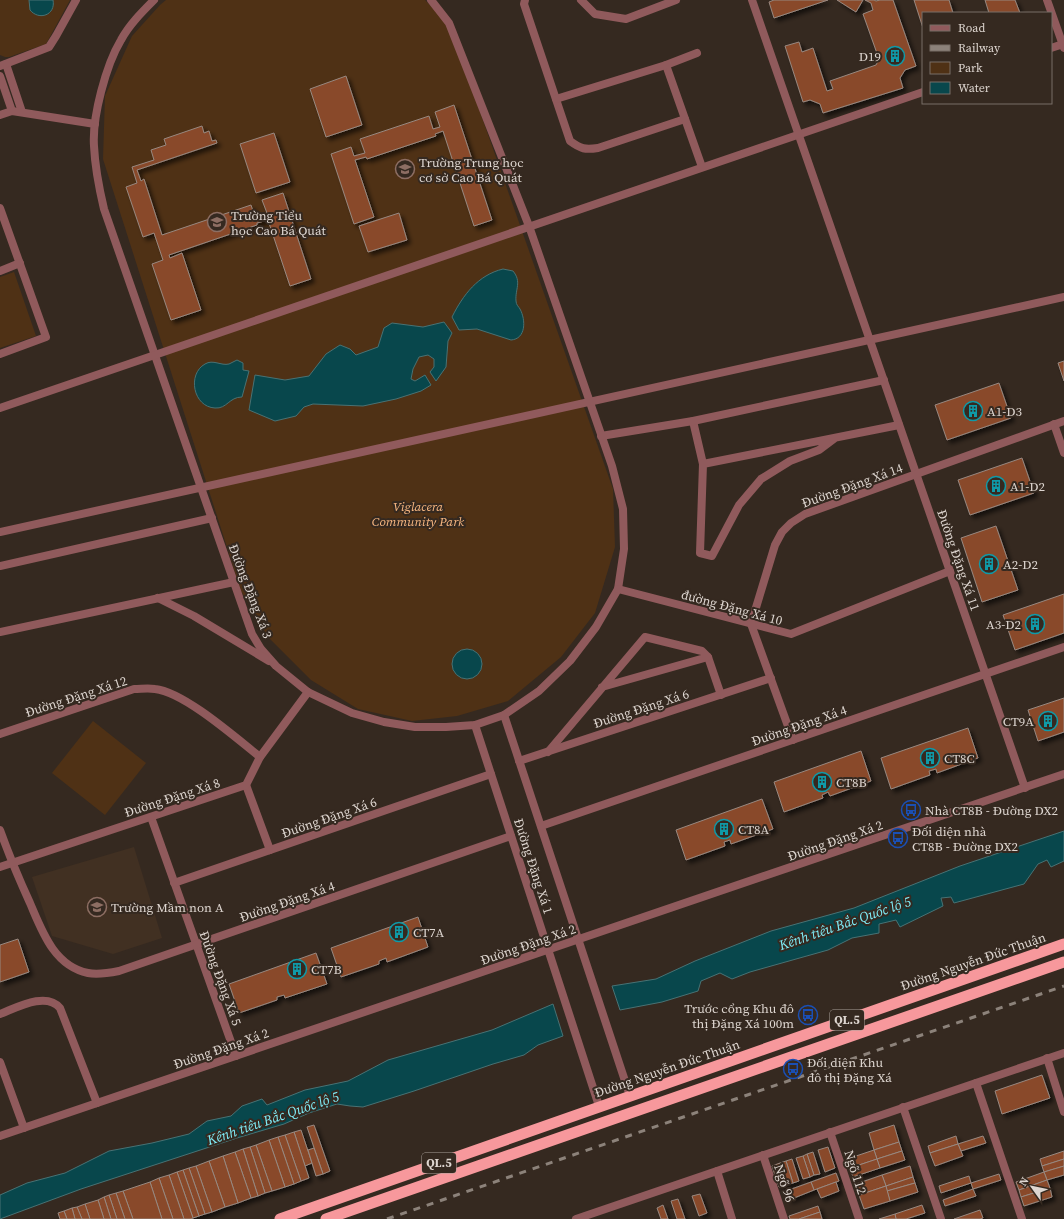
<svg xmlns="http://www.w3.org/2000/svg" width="1064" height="1219" viewBox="0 0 1064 1219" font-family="'Source Serif 4',serif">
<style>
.built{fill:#413022}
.green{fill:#4f3115}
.water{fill:#08474c;stroke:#487274}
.building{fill:#894a29;stroke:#988880;filter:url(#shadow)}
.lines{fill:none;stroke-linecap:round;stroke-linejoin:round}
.minor{stroke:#905a5c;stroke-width:8}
.tertiary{stroke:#905a5c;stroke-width:8}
.trunk{stroke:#f7989c;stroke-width:11}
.rail{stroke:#8c827a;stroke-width:3;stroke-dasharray:7 7;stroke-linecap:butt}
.labels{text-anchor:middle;stroke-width:4;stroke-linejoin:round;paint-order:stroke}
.shield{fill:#352920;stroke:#aba29b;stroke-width:1}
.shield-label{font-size:12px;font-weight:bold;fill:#ded6d0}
.poi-label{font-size:13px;fill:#ded6d0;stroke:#352920;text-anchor:start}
.street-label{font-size:13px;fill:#ded6d0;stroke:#352920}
.park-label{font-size:13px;font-style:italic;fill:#f8b781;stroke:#352920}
.water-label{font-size:14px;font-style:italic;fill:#7fedf8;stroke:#352920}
</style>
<defs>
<filter id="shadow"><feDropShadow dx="3.5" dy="3.5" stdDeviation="2" flood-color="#0009"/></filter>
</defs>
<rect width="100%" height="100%" fill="#352920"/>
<path class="built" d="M134 847 162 938 113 954 52 936 32 877Z"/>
<g class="green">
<path d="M0 0H70L46 44 9 57H5L0 55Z"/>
<path d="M166 0H425L449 24 613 489 615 547 595 613 561 657 508 701 457 716 412 721 358 709 311 680 268 637 241 591 103 159 105 96 132 36 160 5Z"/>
<path d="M14 272 36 336 0 348V277Z"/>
<path d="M93 721 146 763 105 815 52 773Z"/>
</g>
<g class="water">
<path d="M29 0H53C56 15 39 21 30 10Z"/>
<path d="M503 269 513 271C522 282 515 289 516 301 516 305 519 307 520 309 526 320 526 339 511 340L477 329 459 330 452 317C463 295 478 275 503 269Z"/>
<path d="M444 322 452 333 448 341 446 367 436 381 430 372 434 367V359L428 355 419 357 413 369 411 379 415 381 425 375 431 385 421 391 396 399 363 406 313 404 304 407 296 416 275 421 249 410 255 375 285 380 309 376 326 354 340 345 350 349 356 355 378 347 384 328 392 323 423 327Z"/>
<path d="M237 360 243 363V370L249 371 242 397C229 397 227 409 215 408 193 407 187 374 205 364 213 359 221 366 229 364 232 363 234 361 237 360Z"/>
<circle cx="467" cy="664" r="15"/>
<path d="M1064 831V861L1051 867 1047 860 1038 864 1024 884 954 903 951 897 941 898 943 906 900 927 896 920 879 924V933L852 938 828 950 750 972 732 979 720 973 701 981 698 991 662 1002 620 1010 612 986 656 979 695 961 771 931 854 908 960 866Z"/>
<path d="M553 1004 563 1036 538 1045 524 1055 493 1064 414 1091 363 1107 350 1106 337 1104 309 1113 284 1124 237 1138 81 1189 0 1219V1195L27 1183 65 1173 109 1151 152 1143 189 1134 207 1121 231 1116 242 1106 262 1099 267 1105 305 1090 348 1081 388 1060 492 1030Z"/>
</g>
<g class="building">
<path d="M774 0H828L774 18 769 2Z"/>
<path d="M837 0H863L856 12Z"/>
<path d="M865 0H874L876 1 880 0H893L916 66 905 70 900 78 903 88 823 113 820 104 810 100 803 102 785 46 799 42 802 52 813 48 827 91 833 89 830 81 876 65 879 59 863 14 873 10 871 3Z"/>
<path d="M914 0H949L953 13H923V28Z"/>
<path d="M985 0H1015L1020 13H989Z"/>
<path d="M346 76 362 125 326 137 310 89Z"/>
<path d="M454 105 492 220 474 226 443 131 435 134 436 136 367 159 366 157 355 160 374 217 354 224 331 154 351 147 354 156 365 153 360 139 429 116 433 129 440 127 435 112Z"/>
<path d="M202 126 204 133 209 131 212 141 216 140 217 143 137 170 141 181 144 179 162 235 251 205 255 217 267 213 262 200 283 193 311 279 290 286 268 220 257 223V225L169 255 170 258 182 253 201 310 171 320 152 264 163 260 154 233 143 237 126 187 137 183 132 167 154 160 151 150 166 145 164 139Z"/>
<path d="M274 133 290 182 256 193 240 144Z"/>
<path d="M399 213 407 240 368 252 359 226Z"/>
<path d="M1064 361V381L1058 363Z"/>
<path d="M999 383 1011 418 947 440 935 405Z"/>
<path d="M1022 458 1034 493 970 515 958 480Z"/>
<path d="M996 526 1018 590 982 602 961 538Z"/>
<path d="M1064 594V633L1015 650 1003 615Z"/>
<path d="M1064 698V732L1038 741 1028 710Z"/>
<path d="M968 728 978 758 937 773 936 769 929 771 930 775 891 789 881 758Z"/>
<path d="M861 751 871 781 830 796 828 792 822 795 823 798 784 812 774 782Z"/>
<path d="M762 799 773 829 731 844 730 840 724 842 725 846 686 860 676 830Z"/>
<path d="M418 917 428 947 387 962 386 958 379 961V964L341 977 331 948Z"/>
<path d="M18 939 29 972 0 982V945Z"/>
<path d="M316 953 327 984 285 998 284 995 277 997V1000L239 1013 229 984Z"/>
<path d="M1042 1075 1050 1098 1002 1114 995 1091Z"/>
<path d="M314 1125 330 1171 323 1174 307 1127Z"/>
<path d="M894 1125 899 1142 874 1150 869 1133Z"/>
<path d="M301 1130 312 1163 305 1166 294 1132Z"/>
<path d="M294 1132 309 1178 301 1181 285 1135Z"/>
<path d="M285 1135 301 1181 294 1184 278 1137Z"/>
<path d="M956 1136 958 1144 930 1153 928 1146Z"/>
<path d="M983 1136 986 1143 961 1151 958 1144Z"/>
<path d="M278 1137 294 1184 285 1187 269 1140Z"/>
<path d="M269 1140 285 1187 272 1191 256 1145Z"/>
<path d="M899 1142 902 1151 877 1159 874 1150Z"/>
<path d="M958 1144 963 1156 935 1166 930 1153Z"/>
<path d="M256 1145 272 1191 265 1193 250 1147Z"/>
<path d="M250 1147 265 1193 258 1196 243 1149Z"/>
<path d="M828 1147 835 1168 825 1172 818 1150Z"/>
<path d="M314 1148 323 1174 316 1176 308 1150Z"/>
<path d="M243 1149 258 1196 251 1198 235 1152Z"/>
<path d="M874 1150 877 1159 850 1168 847 1159Z"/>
<path d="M902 1151 905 1160 880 1168 877 1159Z"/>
<path d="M1064 1151V1159L1042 1166 1040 1159Z"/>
<path d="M235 1152 251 1198 238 1203 223 1156Z"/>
<path d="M813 1152 820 1174 814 1175 807 1154Z"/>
<path d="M807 1154 814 1175 810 1177 803 1156Z"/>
<path d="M223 1156 238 1203 225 1207 209 1161Z"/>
<path d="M803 1156 810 1177 803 1179 796 1158Z"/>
<path d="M792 1159 799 1181 793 1183 786 1161Z"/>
<path d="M877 1159 880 1168 853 1177 850 1168Z"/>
<path d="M1064 1159V1166L1044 1172 1042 1166Z"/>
<path d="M209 1161 225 1207 212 1212 196 1166Z"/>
<path d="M786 1161 793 1183 787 1185 780 1163Z"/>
<path d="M780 1163 787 1185 779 1187 772 1166Z"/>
<path d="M196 1166 212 1212 205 1214 189 1168Z"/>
<path d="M910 1166 913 1177 886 1186 882 1175Z"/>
<path d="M1064 1166V1175L1047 1180 1044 1172Z"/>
<path d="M189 1168 205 1214 199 1216 183 1170Z"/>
<path d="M183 1170 199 1216 193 1218 177 1172Z"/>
<path d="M177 1172 193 1218 191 1219H184L169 1175Z"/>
<path d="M1044 1172 1047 1180 1019 1190 1016 1182Z"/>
<path d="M836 1173 839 1181 814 1190 811 1182Z"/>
<path d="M999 1174 1001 1180 973 1189 971 1183Z"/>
<path d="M169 1175 184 1219H173L159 1178Z"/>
<path d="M882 1175 886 1186 859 1195 856 1184Z"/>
<path d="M969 1176 971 1183 941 1193 939 1186Z"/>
<path d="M913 1177 915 1183 887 1191 886 1186Z"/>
<path d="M159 1178 173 1219H162L150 1182Z"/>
<path d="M1047 1180 1050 1188 1021 1197 1019 1190Z"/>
<path d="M150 1182 162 1219H133L123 1191Z"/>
<path d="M811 1182 814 1190 789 1200 786 1191Z"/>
<path d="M836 1182 839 1191 821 1198 817 1189Z"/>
<path d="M915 1183 918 1192 890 1201 887 1191Z"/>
<path d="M886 1186 890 1201 864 1209 859 1195Z"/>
<path d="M1050 1188 1052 1197 1024 1206 1021 1197Z"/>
<path d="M973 1189 976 1196 945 1206 943 1200Z"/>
<path d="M123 1191 133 1219H125L116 1193Z"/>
<path d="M116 1193 125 1219H117L109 1195Z"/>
<path d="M700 1194 707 1213 699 1216 692 1196Z"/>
<path d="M109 1195 117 1219H111L104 1197Z"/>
<path d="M104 1197 111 1219H104L98 1200Z"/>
<path d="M678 1199 685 1219H677L671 1201Z"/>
<path d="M98 1200 104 1219H90L85 1204Z"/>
<path d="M85 1204 90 1219H82L77 1207Z"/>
<path d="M663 1205 668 1219H661L657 1208Z"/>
<path d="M922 1205 925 1213 906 1219H896L895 1214Z"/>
<path d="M818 1206 820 1212 799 1219H790L789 1216Z"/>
<path d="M77 1207 82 1219H75L72 1208Z"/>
<path d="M72 1208 75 1219H67L64 1211Z"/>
<path d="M980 1210 983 1218 980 1219H954Z"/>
<path d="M64 1211 67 1219H60L58 1213Z"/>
<path d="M820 1212 822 1219H799Z"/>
<path d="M895 1214 896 1219H879Z"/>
</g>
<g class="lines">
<g class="minor">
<path d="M154 0C142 12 129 25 121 40 106 65 92 117 94 146 95 167 99 188 104 209L252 634 261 649 276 666 308 692 352 713 384 722 415 727H446L475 725 504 715 539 691 570 661 596 627 618 589 624 549 623 509 612 466 529 226 449 23 431 0"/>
<path d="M525 0 524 4 527 13 570 141C581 149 585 150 598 148L685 119"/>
<path d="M581 0 595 14 626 19 676 0"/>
<path d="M752 0 1025 788"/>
<path d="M1051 48 1063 44"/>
<path d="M6 64 22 112"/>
<path d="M666 65 702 167"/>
<path d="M0 66 49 47 56 36 76 0"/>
<path d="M0 76 12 111"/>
<path d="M556 99 666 65 697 53"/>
<path d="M0 115 12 111 95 124"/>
<path d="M0 208 46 337 0 354"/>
<path d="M0 271 20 263"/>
<path d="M0 408 923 92"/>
<path d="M693 421 703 464"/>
<path d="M1054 424 1064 453"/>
<path d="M601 436 693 421 884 380"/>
<path d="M835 438 819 450 790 461 761 479 739 505 712 556 700 553 703 464 899 425"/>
<path d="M0 566 212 518"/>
<path d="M618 589 791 634 950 571"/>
<path d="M158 598 194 616 269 661"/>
<path d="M0 632 234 582"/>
<path d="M708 657 721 695"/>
<path d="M504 715 630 1096"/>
<path d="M475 725 599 1106"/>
<path d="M0 734 134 689C141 689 148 688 155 689 184 692 236 738 260 757"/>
<path d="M793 740 751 624 775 545 782 532 791 523 805 514 1064 421"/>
<path d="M548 752 645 637 702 651 708 657 602 687"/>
<path d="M519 761 771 678"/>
<path d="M246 785 270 850"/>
<path d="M151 817 236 1056"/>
<path d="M541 826 1064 647"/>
<path d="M0 830C9 855 19 879 30 903 42 931 54 966 88 973 98 975 109 973 119 971L511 836"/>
<path d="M0 867 246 785 260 757 308 692"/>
<path d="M174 883 491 774"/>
<path d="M0 1014C16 1008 46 991 60 1008L97 1103"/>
<path d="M1047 1058 1064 1112"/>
<path d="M0 1062 24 1128"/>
<path d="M976 1083 1022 1219"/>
<path d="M903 1107 941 1219"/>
<path d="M830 1132 859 1219"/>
<path d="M763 1155 784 1219"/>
<path d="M717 1171 732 1219"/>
</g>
<g class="tertiary">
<path d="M1047 0 1064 48"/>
<path d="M0 532 1064 297"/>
<path d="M0 1136 1064 774"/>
<path d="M576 1219 1064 1053"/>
</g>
<g class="trunk">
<path d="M280 1219 1064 944"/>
<path d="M326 1219 1064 962"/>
</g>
<path class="rail" d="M387 1219 1064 986"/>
</g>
<defs>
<g id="building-ring" transform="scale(1)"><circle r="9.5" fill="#352920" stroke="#0f9aa8" stroke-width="1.5"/><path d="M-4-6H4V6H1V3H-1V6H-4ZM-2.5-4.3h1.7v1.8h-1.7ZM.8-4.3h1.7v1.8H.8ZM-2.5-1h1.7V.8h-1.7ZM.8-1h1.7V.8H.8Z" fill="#0f9aa8"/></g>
<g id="school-ring" transform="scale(1)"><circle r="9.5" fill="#352920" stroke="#8d6e63" stroke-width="1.5"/><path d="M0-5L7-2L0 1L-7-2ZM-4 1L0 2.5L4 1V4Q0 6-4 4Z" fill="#8d6e63"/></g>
<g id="bus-ring" transform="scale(1)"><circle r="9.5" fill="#352920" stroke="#1a4fb4" stroke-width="1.5"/><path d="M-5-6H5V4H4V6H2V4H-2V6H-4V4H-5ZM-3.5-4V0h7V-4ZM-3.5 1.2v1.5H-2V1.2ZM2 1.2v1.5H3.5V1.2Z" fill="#1a4fb4"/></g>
</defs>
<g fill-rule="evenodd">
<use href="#building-ring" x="895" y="56"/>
<use href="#school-ring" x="405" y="169"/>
<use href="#school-ring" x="217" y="222"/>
<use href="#building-ring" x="973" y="411"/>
<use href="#building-ring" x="996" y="486"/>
<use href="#building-ring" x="989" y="564"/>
<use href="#building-ring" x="1035" y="624"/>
<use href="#building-ring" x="1048" y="721"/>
<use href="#building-ring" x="930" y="758"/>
<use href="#building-ring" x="822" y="782"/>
<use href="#bus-ring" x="911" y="810"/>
<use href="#building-ring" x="724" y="829"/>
<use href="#bus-ring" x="898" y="838"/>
<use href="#school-ring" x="97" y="907"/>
<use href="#building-ring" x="399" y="932"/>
<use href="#building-ring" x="297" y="969"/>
<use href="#bus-ring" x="808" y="1015"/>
<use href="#bus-ring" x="793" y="1069"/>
</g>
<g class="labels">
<g class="shield">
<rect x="830" y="1010" width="34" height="20" rx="3"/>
<rect x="422" y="1153" width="34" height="20" rx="3"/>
</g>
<g class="shield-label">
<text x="847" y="1024">QL.5</text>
<text x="439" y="1167">QL.5</text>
</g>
<g class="poi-label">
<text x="881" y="61" text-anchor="end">D19</text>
<text x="419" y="167">Trường Trung học<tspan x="419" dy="15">cơ sở Cao Bá Quát</tspan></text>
<text x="231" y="220">Trường Tiểu<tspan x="231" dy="15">học Cao Bá Quát</tspan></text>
<text x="987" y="416">A1-D3</text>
<text x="1010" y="491">A1-D2</text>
<text x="1003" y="569">A2-D2</text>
<text x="1021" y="629" text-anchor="end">A3-D2</text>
<text x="1034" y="726" text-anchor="end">CT9A</text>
<text x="944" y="763">CT8C</text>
<text x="836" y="787">CT8B</text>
<text x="925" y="815">Nhà CT8B - Đường DX2</text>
<text x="738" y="834">CT8A</text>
<text x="912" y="836">Đối diện nhà<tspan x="912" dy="15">CT8B - Đường DX2</tspan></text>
<text x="111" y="912">Trường Mầm non A</text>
<text x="413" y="937">CT7A</text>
<text x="311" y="974">CT7B</text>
<text x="794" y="1013" text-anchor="end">Trước cổng Khu đô<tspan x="794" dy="15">thị Đặng Xá 100m</tspan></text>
<text x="807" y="1067">Đối diện Khu<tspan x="807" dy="15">đô thị Đặng Xá</tspan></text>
</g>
<g class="street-label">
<text transform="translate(852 485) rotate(-20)" y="5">Đường Đặng Xá 14</text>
<text transform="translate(959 560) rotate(71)" y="5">Đường Đặng Xá 11</text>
<text transform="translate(251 591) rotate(69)" y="5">Đường Đặng Xá 3</text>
<text transform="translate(732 607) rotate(15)" y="5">đường Đặng Xá 10</text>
<text transform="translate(76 696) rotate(-18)" y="5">Đường Đặng Xá 12</text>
<text transform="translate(641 708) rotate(-18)" y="5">Đường Đặng Xá 6</text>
<text transform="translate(799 725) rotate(-19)" y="5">Đường Đặng Xá 4</text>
<text transform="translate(172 797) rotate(-18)" y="5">Đường Đặng Xá 8</text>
<text transform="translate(329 817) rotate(-19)" y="5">Đường Đặng Xá 6</text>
<text transform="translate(835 840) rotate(-19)" y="5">Đường Đặng Xá 2</text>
<text transform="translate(534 866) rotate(72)" y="5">Đường Đặng Xá 1</text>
<text transform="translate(287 901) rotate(-19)" y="5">Đường Đặng Xá 4</text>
<text transform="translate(528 944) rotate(-19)" y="5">Đường Đặng Xá 2</text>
<text transform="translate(973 961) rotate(-19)" y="5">Đường Nguyễn Đức Thuận</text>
<text transform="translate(221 978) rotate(70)" y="5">Đường Đặng Xá 5</text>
<text transform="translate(221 1048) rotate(-19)" y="5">Đường Đặng Xá 2</text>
<text transform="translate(667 1068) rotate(-19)" y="5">Đường Nguyễn Đức Thuận</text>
<text transform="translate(856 1172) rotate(72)" y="5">Ngõ 112</text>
<text transform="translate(785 1183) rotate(71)" y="5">Ngõ 96</text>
</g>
<g class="park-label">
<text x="418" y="511">Viglacera<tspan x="418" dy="15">Community Park</tspan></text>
</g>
<g class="water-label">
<text transform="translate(845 923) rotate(-19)" y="5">Kênh tiêu Bắc Quốc lộ 5</text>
<text transform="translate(273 1118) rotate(-19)" y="5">Kênh tiêu Bắc Quốc lộ 5</text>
</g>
</g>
<rect x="922" y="12" width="130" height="92" fill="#352920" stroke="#796e66"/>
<rect x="930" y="25" width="20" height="6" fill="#905a5c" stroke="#796e66"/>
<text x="958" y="32" font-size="12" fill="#ded6d0">Road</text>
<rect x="930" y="45" width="20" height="6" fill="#8c827a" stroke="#796e66"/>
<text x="958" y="52" font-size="12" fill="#ded6d0">Railway</text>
<rect x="930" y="62" width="20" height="12" fill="#4f3115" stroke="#796e66"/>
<text x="958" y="72" font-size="12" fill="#ded6d0">Park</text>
<rect x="930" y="82" width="20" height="12" fill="#08474c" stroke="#796e66"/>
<text x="958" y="92" font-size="12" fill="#ded6d0">Water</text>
<g transform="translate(1032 1187) rotate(303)" stroke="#352920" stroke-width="3" paint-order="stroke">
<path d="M0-3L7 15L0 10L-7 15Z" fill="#ded6d0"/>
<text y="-6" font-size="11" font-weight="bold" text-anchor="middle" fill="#ded6d0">N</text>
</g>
</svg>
